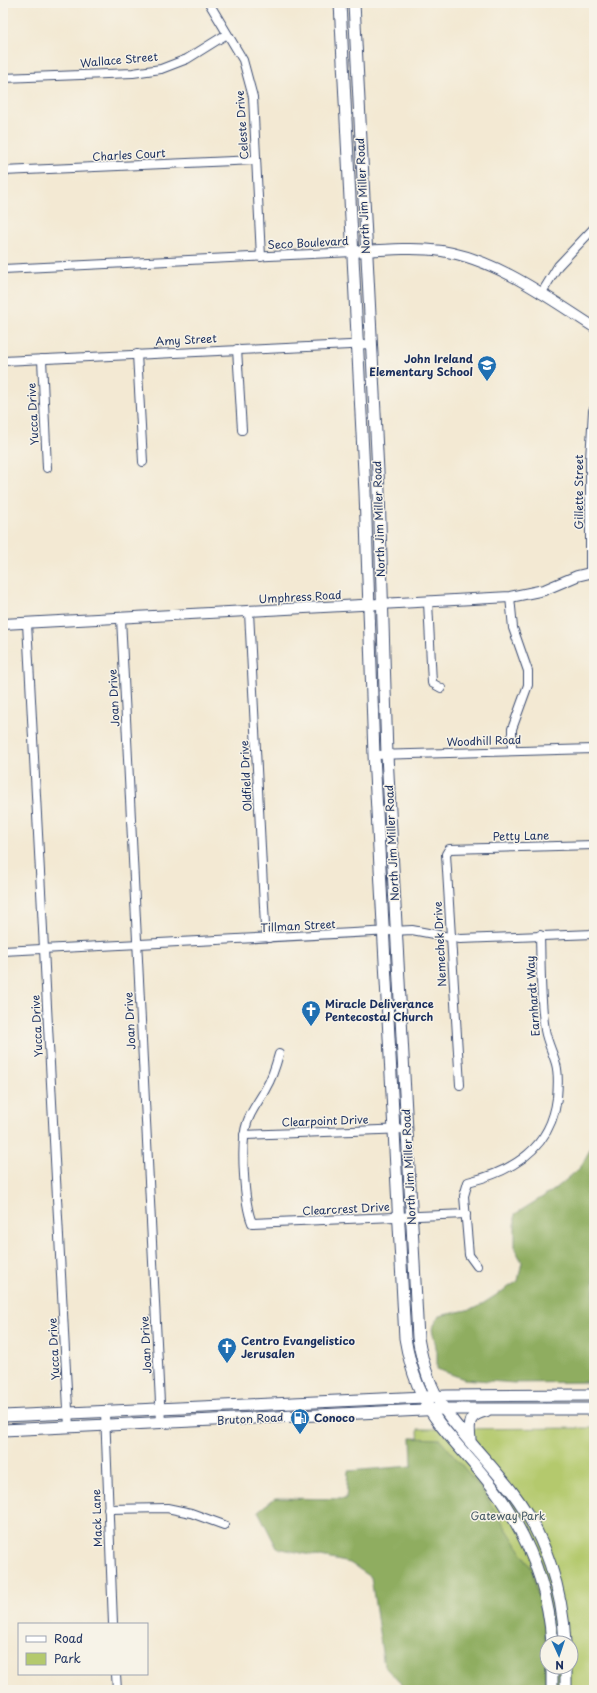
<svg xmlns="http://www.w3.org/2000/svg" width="597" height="1693" viewBox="0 0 597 1693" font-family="'Playpen Sans',sans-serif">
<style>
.green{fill:#b4c96d;stroke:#687c66;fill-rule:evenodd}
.forest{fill:#8fad60;stroke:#556e5f}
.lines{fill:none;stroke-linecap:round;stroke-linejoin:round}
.minor-casing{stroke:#3b4b70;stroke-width:10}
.tertiary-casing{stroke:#3b4b70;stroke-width:12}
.secondary-casing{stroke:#3b4b70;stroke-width:13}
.minor{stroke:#fff;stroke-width:8}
.tertiary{stroke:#fff;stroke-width:10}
.secondary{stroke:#fff;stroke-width:11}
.labels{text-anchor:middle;stroke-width:3;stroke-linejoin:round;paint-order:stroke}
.street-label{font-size:11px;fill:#1b2f5e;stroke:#f7f3e8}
.poi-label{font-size:11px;font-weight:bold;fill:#1b2f5e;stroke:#f7f3e8;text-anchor:start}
.park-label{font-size:11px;fill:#415662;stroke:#f7f3e8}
</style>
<rect width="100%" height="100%" fill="#f7f3e8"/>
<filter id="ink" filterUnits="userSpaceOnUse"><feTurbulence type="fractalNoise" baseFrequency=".025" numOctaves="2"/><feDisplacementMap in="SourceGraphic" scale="8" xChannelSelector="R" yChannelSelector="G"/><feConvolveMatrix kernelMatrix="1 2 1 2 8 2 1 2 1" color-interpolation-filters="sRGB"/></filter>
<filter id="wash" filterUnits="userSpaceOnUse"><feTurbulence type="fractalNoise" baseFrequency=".012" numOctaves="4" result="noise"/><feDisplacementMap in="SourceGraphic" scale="16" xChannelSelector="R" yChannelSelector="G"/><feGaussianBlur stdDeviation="0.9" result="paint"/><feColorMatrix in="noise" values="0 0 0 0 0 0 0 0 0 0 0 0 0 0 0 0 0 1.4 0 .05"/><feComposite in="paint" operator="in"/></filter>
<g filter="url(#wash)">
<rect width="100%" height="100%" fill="#f3e9d3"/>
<path class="green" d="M594 1428V1690H430L418 1429ZM547 1643H571V1667H547Z"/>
<g class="forest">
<path d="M594 1142V1382L514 1383 464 1379 437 1369V1352L432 1329 439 1316 476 1308 518 1281 522 1262 515 1249V1214L554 1190 580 1168Z"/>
<path d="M411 1438 440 1439 480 1487 532 1569 545 1626V1690H407L384 1666 371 1577 350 1563 277 1548 258 1511 275 1498 346 1499 348 1471 412 1466Z"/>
</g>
</g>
<g filter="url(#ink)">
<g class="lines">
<g class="minor-casing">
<g id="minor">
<path d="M209 3 243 60 253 97 261 257"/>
<path d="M3 78 133 73 161 69 187 59 227 34"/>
<path d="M3 171 256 160"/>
<path d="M3 269 353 252"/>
<path d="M541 294 558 266 594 228"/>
<path d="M237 349 242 430"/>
<path d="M137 354 143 462"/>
<path d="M42 359 47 468"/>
<path d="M3 361 371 344"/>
<path d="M510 597 513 628 528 671V685L512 729V751"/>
<path d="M428 602 432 683 441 688"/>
<path d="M249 612 265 926 269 938"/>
<path d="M121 618 161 1423"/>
<path d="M27 623 69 1428"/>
<path d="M374 755 594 749"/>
<path d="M3 951 412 930 460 939 594 934"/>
<path d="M279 1054C276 1065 272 1078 266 1088 260 1100 251 1110 247 1123 240 1143 244 1203 252 1223L466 1214"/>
<path d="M460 1085 446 854 449 849 594 845"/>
<path d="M244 1135 407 1129"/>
<path d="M477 1266 469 1255 464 1196 468 1182C514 1171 551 1148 557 1098 558 1087 559 1075 556 1064 553 1053 547 1042 545 1030 540 999 541 966 540 935"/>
<path d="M105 1412 113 1624"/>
<path d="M108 1509 167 1508 191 1513 224 1525"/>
<path d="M116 1674 117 1690"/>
</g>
</g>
<g class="tertiary-casing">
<g id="tertiary">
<path d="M353 252C382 250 413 247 442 251 498 260 547 297 594 327"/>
<path d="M591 573V459L594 411"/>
<path d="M3 624 510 597 544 590 577 576 594 572"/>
</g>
</g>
<g class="secondary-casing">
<g id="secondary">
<path d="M340 3 365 492 374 755 405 1338C410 1368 421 1399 439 1423 460 1450 485 1474 504 1503 532 1546 549 1592 552 1643"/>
<path d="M354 3 379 491 387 755 418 1338C422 1362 431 1389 444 1409 464 1438 492 1465 513 1493 545 1535 563 1591 565 1643"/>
<path d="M3 1416 447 1396 594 1395"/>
<path d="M3 1430 444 1409H594"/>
<path d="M470 1439C468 1423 468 1415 486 1411"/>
<path d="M552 1667V1690"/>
<path d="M566 1667V1690"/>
</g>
</g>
<use href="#minor" class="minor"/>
<use href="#tertiary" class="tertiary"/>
<use href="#secondary" class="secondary"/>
</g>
</g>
<defs>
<g id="school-pin" transform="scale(1)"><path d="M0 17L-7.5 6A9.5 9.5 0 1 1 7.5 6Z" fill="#1f6fb2" stroke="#f7f3e8"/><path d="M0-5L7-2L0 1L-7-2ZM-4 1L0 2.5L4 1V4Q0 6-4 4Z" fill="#fff"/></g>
<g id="church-pin" transform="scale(1)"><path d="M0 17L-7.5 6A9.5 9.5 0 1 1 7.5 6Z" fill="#1f6fb2" stroke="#f7f3e8"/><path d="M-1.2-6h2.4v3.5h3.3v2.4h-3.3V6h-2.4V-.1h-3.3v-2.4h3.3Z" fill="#fff"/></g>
<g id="fuel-pin" transform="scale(1)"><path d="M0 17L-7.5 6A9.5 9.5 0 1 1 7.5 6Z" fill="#1f6fb2" stroke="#f7f3e8"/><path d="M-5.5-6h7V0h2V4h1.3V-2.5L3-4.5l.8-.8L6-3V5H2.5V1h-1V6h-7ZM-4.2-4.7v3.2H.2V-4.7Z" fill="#fff"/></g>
</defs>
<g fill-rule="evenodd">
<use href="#school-pin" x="487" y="365"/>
<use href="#church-pin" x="311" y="1010"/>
<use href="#church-pin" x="227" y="1347"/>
<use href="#fuel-pin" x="300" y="1418"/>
</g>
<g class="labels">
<g class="street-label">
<text transform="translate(119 60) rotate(-5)" y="4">Wallace Street</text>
<text transform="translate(242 125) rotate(-94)" y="4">Celeste Drive</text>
<text transform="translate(129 155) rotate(-3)" y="4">Charles Court</text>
<text transform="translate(363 196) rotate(-93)" y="4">North Jim Miller Road</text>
<text transform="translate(308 243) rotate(-3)" y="4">Seco Boulevard</text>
<text transform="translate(186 340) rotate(-3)" y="4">Amy Street</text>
<text transform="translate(33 414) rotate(-93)" y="4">Yucca Drive</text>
<text transform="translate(579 492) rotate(-90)" y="4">Gillette Street</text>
<text transform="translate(379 519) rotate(-92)" y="4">North Jim Miller Road</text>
<text transform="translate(300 597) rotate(-3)" y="4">Umphress Road</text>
<text transform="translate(114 698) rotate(-93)" y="4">Joan Drive</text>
<text transform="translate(484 741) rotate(-2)" y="4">Woodhill Road</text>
<text transform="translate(246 776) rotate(-93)" y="4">Oldfield Drive</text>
<text transform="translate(521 836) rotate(-1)" y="4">Petty Lane</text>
<text transform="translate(392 843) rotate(-93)" y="4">North Jim Miller Road</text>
<text transform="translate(298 926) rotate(-3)" y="4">Tillman Street</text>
<text transform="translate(440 944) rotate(-93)" y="4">Nemechek Drive</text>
<text transform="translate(533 996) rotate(-94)" y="4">Earnhardt Way</text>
<text transform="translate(130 1021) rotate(-93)" y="4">Joan Drive</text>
<text transform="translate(37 1026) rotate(-93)" y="4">Yucca Drive</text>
<text transform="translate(325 1121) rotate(-2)" y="4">Clearpoint Drive</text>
<text transform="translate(409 1167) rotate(-93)" y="4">North Jim Miller Road</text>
<text transform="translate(346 1209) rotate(-3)" y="4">Clearcrest Drive</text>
<text transform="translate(146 1345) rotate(-93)" y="4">Joan Drive</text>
<text transform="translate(54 1349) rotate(-93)" y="4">Yucca Drive</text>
<text transform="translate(250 1419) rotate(-3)" y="4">Bruton Road</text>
<text transform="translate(97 1518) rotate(-92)" y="4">Mack Lane</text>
</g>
<g class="poi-label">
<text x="473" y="363" text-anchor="end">John Ireland<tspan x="473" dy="13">Elementary School</tspan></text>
<text x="325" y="1008">Miracle Deliverance<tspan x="325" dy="13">Pentecostal Church</tspan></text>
<text x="241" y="1345">Centro Evangelistico<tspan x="241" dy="13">Jerusalen</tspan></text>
<text x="314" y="1422">Conoco</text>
</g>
<g class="park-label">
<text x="508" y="1520">Gateway Park</text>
</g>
</g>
<rect width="597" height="1693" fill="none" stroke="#f7f3e8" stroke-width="16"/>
<rect x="18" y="1623" width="130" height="52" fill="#f7f3e8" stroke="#9fa5b1"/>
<rect x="26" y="1636" width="20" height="6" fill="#ffffff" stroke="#9fa5b1"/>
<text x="54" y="1643" font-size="12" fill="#1b2f5e">Road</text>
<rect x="26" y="1653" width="20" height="12" fill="#b4c96d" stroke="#9fa5b1"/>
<text x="54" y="1663" font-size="12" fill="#1b2f5e">Park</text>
<g transform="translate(559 1655) rotate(177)"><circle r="19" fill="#f7f3e8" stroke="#9fa5b1"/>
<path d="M0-3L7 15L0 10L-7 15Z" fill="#1f6fb2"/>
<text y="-6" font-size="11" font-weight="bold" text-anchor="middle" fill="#1b2f5e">N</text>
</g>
</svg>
